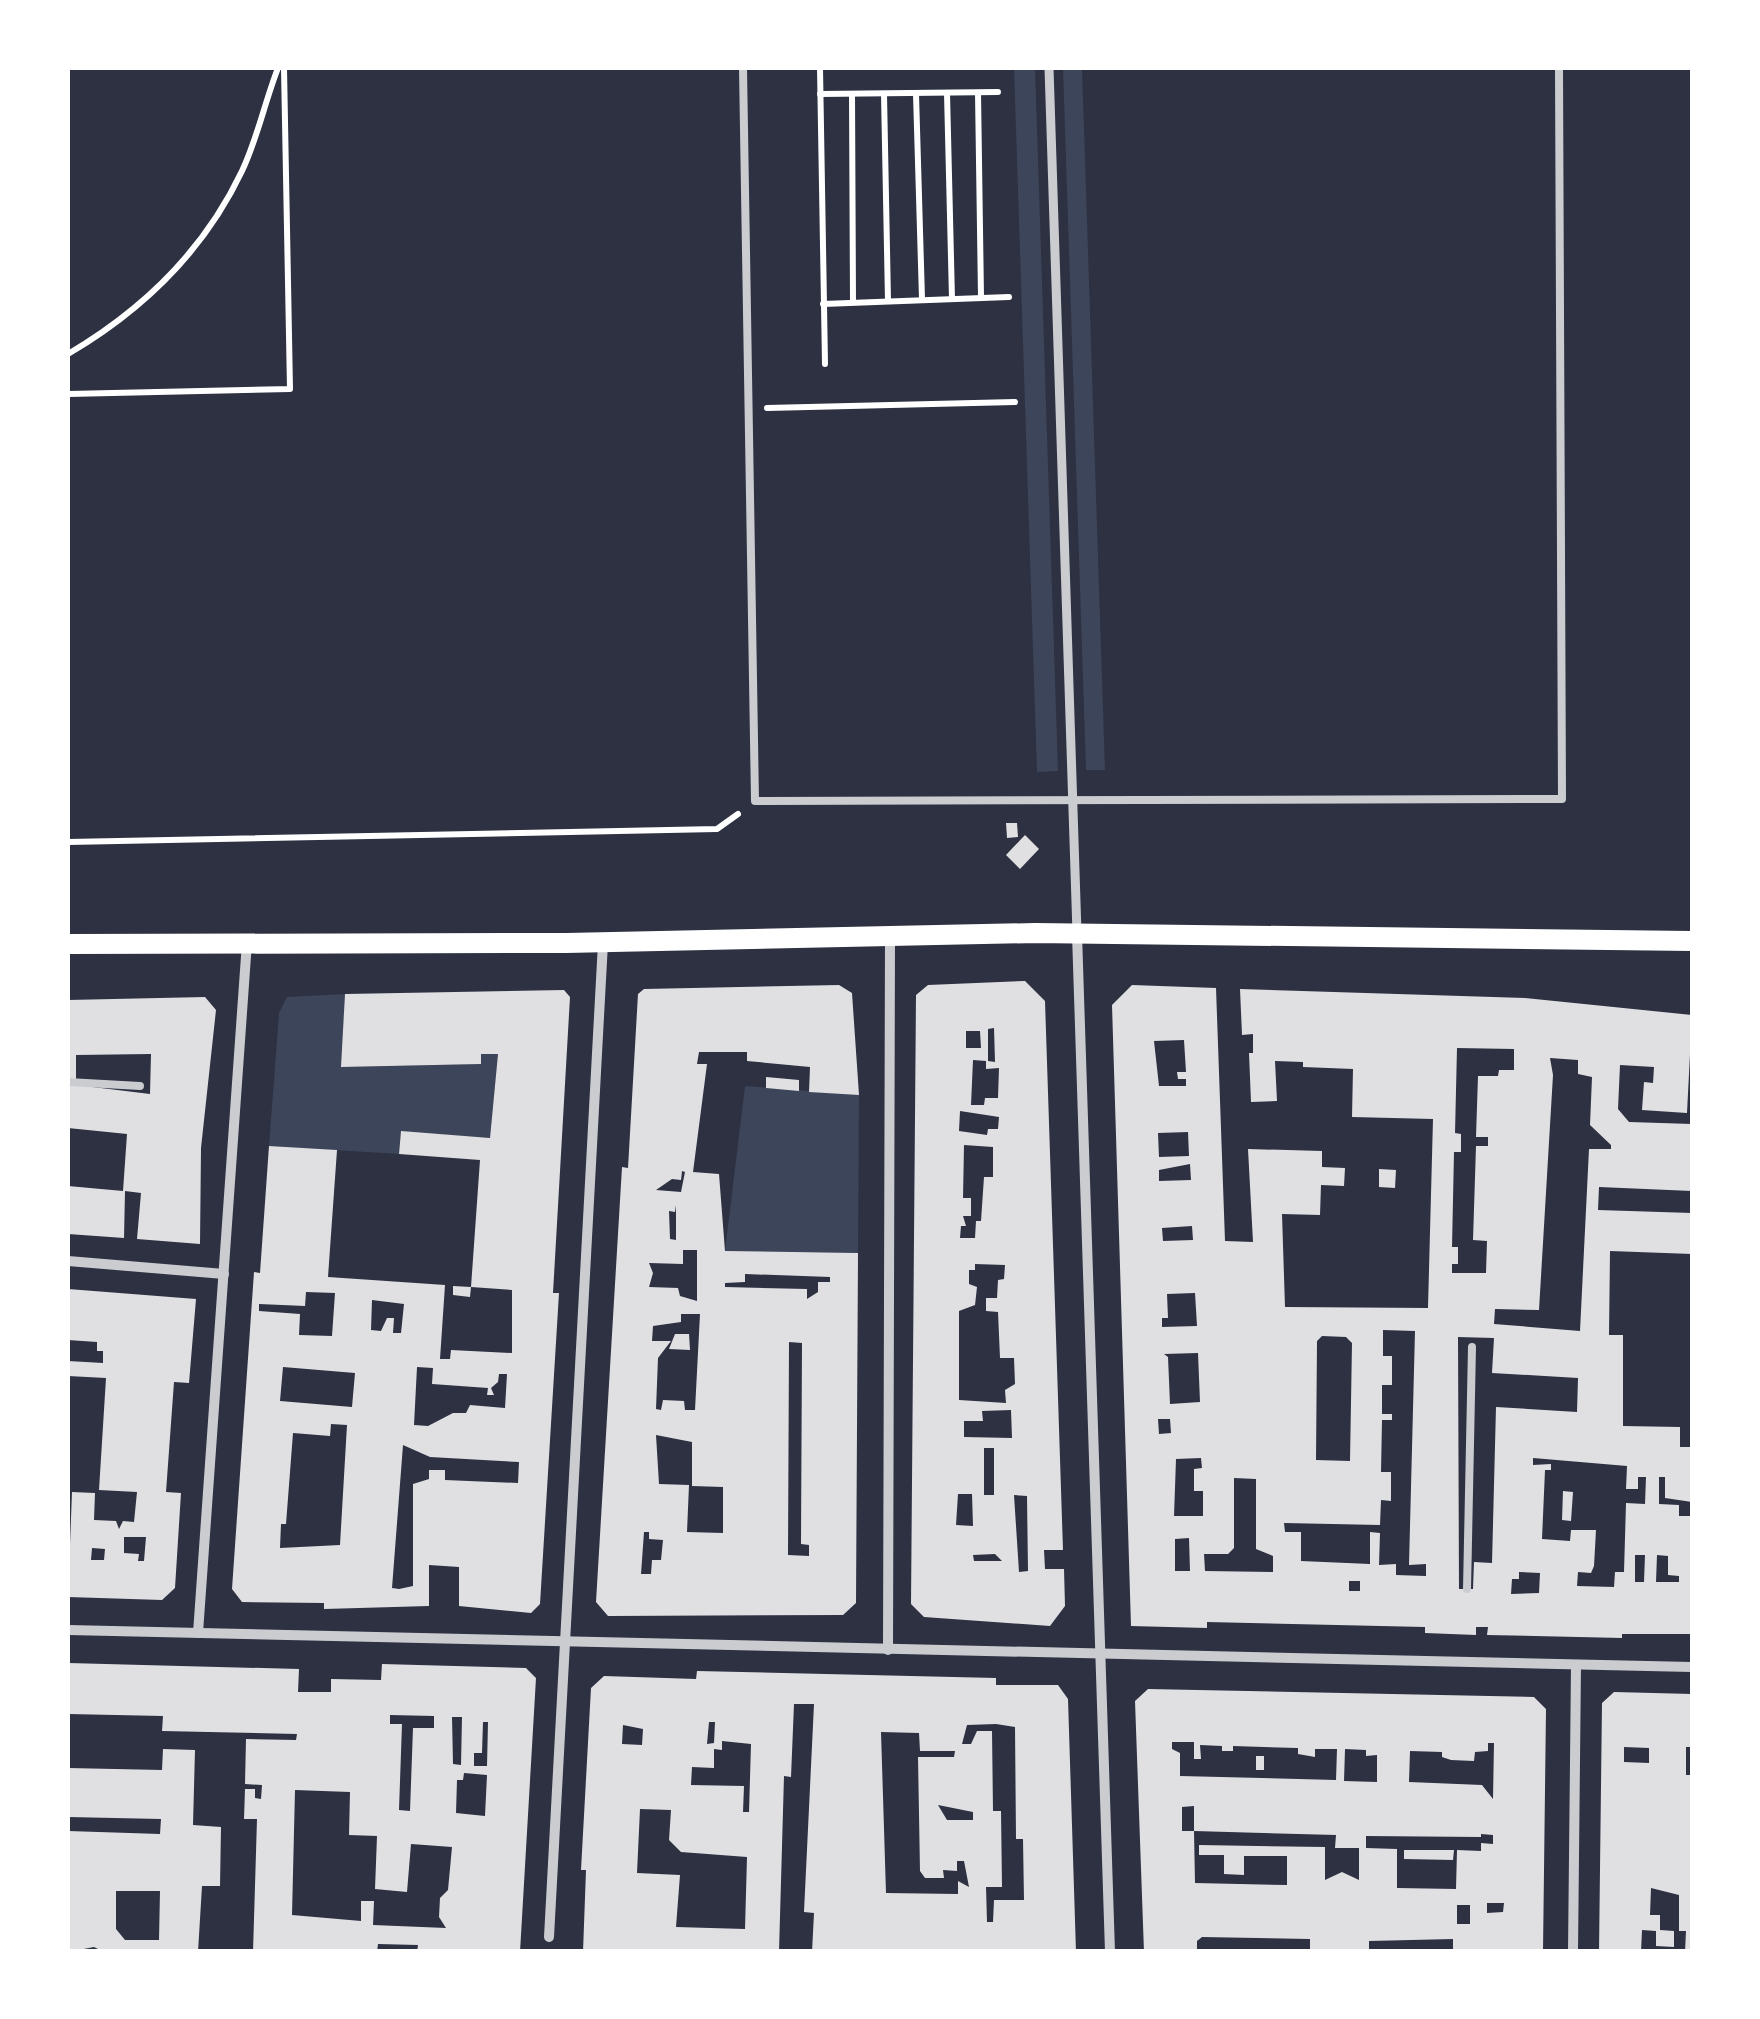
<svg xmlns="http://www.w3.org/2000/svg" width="1760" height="2019" viewBox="0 0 1760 2019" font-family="'Golos Text',sans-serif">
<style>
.green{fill:#3c4559}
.building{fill:#e0e0e3;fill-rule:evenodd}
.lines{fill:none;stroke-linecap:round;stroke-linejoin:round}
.path{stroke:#fff;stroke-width:6}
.service{stroke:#caccd0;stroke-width:8}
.pedestrian{stroke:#caccd0;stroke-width:9}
.minor{stroke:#caccd0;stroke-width:10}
.secondary{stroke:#fff;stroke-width:20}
</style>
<rect width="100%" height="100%" fill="#2d3142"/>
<g class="green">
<path d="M1014 68H1035L1058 771 1037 772Z"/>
<path d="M1063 68H1082L1105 770H1086Z"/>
<path d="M345 994 342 1067 480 1064 481 1054H498L490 1138 401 1132 399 1154 269 1146 279 1013 287 997Z"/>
<path d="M745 1086 859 1095 858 1253 725 1251Z"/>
</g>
<g class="building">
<path d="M1006 823H1017L1018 837 1007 838Z"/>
<path d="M1025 835 1039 849 1020 869 1006 855Z"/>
<path d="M1025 981 1045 1001 1063 1550H1044L1045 1569H1064L1065 1606 1050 1626 924 1617 911 1604 916 995 928 985ZM994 1028 995 1062 988 1061V1029ZM966 1031H980L981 1048H966ZM973 1060 986 1061V1069L999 1068 998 1098H985L984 1105H971ZM960 1111 999 1117 998 1129H988L987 1135 959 1131ZM964 1145 993 1147V1177H984L981 1221H976L975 1238H960L961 1226H966L963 1216H971V1198H963ZM975 1264 1005 1265 1004 1279 998 1280 997 1298H986V1311L998 1312 1000 1358H1014L1015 1384 1005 1390 1006 1403 959 1400V1311L975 1305 977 1287 969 1284V1270H975ZM1011 1410 1012 1438 964 1437V1421H983L982 1411ZM984 1448H994V1495H984ZM958 1494H972L973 1526 956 1525ZM1014 1495 1027 1496 1028 1571 1019 1572ZM995 1554 1002 1561H974L973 1555Z"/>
<path d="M839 985 852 993 859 1095 809 1092 810 1067 747 1061V1052H699L697 1064H707L693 1172 719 1174 725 1251 858 1253 856 1603 843 1615 608 1616 596 1602 622 1167 628 1168 638 994 644 989ZM682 1171 685 1172 681 1192 656 1190 672 1179 681 1180ZM676 1205V1240L670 1239 669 1211 675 1212ZM683 1250H697V1301L680 1296 678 1288 649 1287 653 1273 649 1263 683 1264ZM745 1274 830 1277V1282H818V1292L807 1299V1289L725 1287V1283L745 1282ZM681 1314H700L695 1410H685L684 1401 663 1400 661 1410 656 1409 658 1358 671 1341H652L653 1326 681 1322ZM789 1342 802 1343 801 1544 809 1545V1556L788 1555ZM656 1435 692 1442V1486L723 1487V1533L687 1532 689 1485 659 1484ZM644 1532H649V1539L663 1540 661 1560H652L651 1574H641Z"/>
<path d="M1132 985 1216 988 1225 1241 1253 1242 1248 1149 1322 1151V1167L1345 1168 1344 1186 1321 1185 1320 1215 1282 1214 1285 1307 1428 1308 1433 1119 1352 1117 1353 1069 1303 1067V1062L1275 1061 1277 1101 1251 1102 1249 1053H1253V1034L1242 1035 1240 989 1525 998 1692 1015 1687 1113 1642 1110 1644 1082 1653 1083 1654 1067 1620 1065 1618 1109 1629 1122 1692 1124V1191L1599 1187 1598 1210 1692 1213V1254L1610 1251 1609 1335H1623V1426L1680 1427V1447H1692V1502L1665 1498V1477H1659V1504L1679 1505V1516H1692V1634H1622V1638L1487 1635 1488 1627H1476V1635L1425 1633V1627L1207 1622V1628L1131 1626 1112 1005ZM1184 1040 1186 1072H1177L1178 1079H1186V1086H1159L1154 1041ZM1457 1048 1514 1049V1070H1499L1498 1076H1478L1476 1137H1488V1146H1476L1473 1240 1487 1241 1486 1273H1452V1264H1458V1247H1452L1454 1152H1461V1134L1455 1133ZM1550 1058 1578 1060V1074L1592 1077 1590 1125 1611 1145V1149H1589L1580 1331 1494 1324 1495 1309 1539 1310 1553 1075ZM1188 1132 1189 1156 1159 1157 1158 1133ZM1190 1164 1191 1180 1159 1181V1170ZM1192 1226 1193 1240 1163 1241 1162 1228ZM1195 1293 1197 1326 1162 1327V1318H1168L1167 1294ZM1383 1330 1415 1331 1409 1565 1426 1564V1576L1396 1575V1564L1379 1565 1380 1533 1370 1532V1564L1301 1561V1532H1285L1284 1523 1380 1525 1381 1500 1391 1501V1472H1381L1382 1420H1392V1414H1382V1385H1392V1356H1383ZM1322 1336 1346 1337 1352 1343 1350 1461 1316 1460 1317 1341ZM1458 1337 1494 1338 1492 1373 1578 1378 1577 1412 1496 1407 1492 1563 1474 1562 1473 1589H1459ZM1198 1353 1200 1402 1170 1404 1168 1357 1164 1354ZM1158 1419H1170L1171 1433 1159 1434ZM1201 1458 1202 1468 1194 1469V1491H1203V1516H1174L1176 1459ZM1533 1458 1627 1466 1626 1489H1638V1477H1646L1645 1504 1626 1503 1624 1572H1615L1614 1587 1577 1586 1578 1572 1591 1573 1594 1566 1596 1530H1571L1570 1541 1542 1539 1545 1470H1551V1464L1533 1465ZM1234 1478 1256 1479V1549L1273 1556V1572L1205 1571 1204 1554H1228L1234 1548ZM1189 1538 1190 1571H1175V1539ZM1635 1555H1645L1644 1582H1635ZM1657 1555 1668 1556V1575L1679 1576V1582H1656ZM1519 1572 1540 1573 1539 1593 1511 1594 1512 1579H1519ZM1349 1581H1360V1591H1349Z"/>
<path d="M564 990 570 997 553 1293H559L540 1604 531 1613 459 1606V1567L429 1565V1606L324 1609V1603L242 1602 232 1589 254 1272 260 1273 269 1146 337 1150 328 1277 445 1285 440 1359H450L451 1350 512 1353V1290L471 1287 480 1160 399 1154 401 1131 490 1138 498 1054H481V1064L341 1067 345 994ZM306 1292 335 1293 332 1336 299 1335 300 1314 259 1311V1304L305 1306ZM372 1300 404 1304 401 1333H393L394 1318H387L381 1331 371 1330ZM283 1367 355 1373 352 1407 280 1401ZM417 1367 433 1368 432 1384 488 1388 487 1395H494L491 1388 498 1382 499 1374H507L505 1408 470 1405 466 1413H453L428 1426 414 1425ZM331 1424 347 1425 340 1545 280 1548 281 1524H286L293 1433 330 1436ZM403 1445 430 1457 519 1462 518 1483 445 1480V1470H429V1479L413 1484V1586L399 1589 392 1588Z"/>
<path d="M205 997 216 1010 201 1148 200 1244 137 1239 141 1193 125 1191 124 1238 68 1234V1186L123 1191 127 1134 68 1128V1084L150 1094 151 1054 76 1055V1079H68V1000Z"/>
<path d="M766 1077 799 1080V1091L766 1088Z"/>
<path d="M1379 1169 1396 1170 1395 1188 1379 1187Z"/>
<path d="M453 1286 471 1287 470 1297 453 1295Z"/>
<path d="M68 1289 196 1299 189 1383 174 1382 166 1492 181 1493 175 1588 162 1600 68 1597 72 1492 95 1493 94 1520 116 1521 119 1529 123 1521 134 1522 137 1492 99 1490 106 1378 68 1376V1361L103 1363V1351H97V1342L68 1340ZM124 1537H146L144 1561H138L139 1554 124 1553ZM92 1548 105 1549 104 1560H91Z"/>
<path d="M675 1334H689L690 1350 669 1349Z"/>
<path d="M1563 1491 1573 1492 1571 1521 1562 1520Z"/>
<path d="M68 1663 299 1669 298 1692H331V1679L381 1680 382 1664 526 1668 536 1678 520 1952H417L418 1945 378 1944 377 1952H253L257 1819H244L245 1789H255V1798L261 1799 262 1785 245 1784 246 1739 296 1740 297 1734 162 1731 163 1716 68 1714ZM390 1715 434 1716V1728H413L410 1811 399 1810 402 1724H390ZM452 1717H462L461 1765 453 1764ZM483 1722H488L487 1766H474V1753H482ZM464 1773 487 1775 485 1816 456 1813 457 1780H463ZM295 1790 350 1792 349 1835 377 1836 375 1889 407 1892 411 1844 452 1847 448 1890 440 1898 439 1917 446 1928 373 1925 374 1901H361V1921L292 1915Z"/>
<path d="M697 1671 996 1678V1685H1058L1068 1699 1076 1952H812L814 1913 804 1912 814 1704H794L791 1777 784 1776 779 1952H583L586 1870H581L591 1688 604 1676 696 1679ZM709 1722H715L714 1743 707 1744ZM996 1724 1015 1727 1016 1839H1023L1024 1900H994L993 1922H987L986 1887H1002L1001 1811H993L992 1731H977L971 1744H962L967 1725ZM623 1725 643 1729 642 1745 622 1744ZM881 1732 919 1733 920 1751H955L954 1757H918L920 1871 925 1878H944L943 1870 957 1871V1861H964L969 1887 958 1881V1894L886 1893ZM722 1741 751 1744 749 1812H743L744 1786 691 1785 692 1767 714 1768V1749L722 1750ZM938 1805 973 1812V1820H947ZM640 1809 671 1810 669 1840 681 1852 747 1857 745 1929 676 1927 680 1875 637 1873Z"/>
<path d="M1148 1689 1534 1697 1546 1709 1543 1952H1453V1939L1369 1941V1952H1310V1939L1202 1937 1197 1941V1952H1144L1135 1701ZM1172 1742H1194V1759H1201L1200 1745 1222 1746V1751H1233V1746L1298 1748V1754L1315 1757V1749H1337L1336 1780 1180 1776V1753L1172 1749ZM1488 1743H1494L1493 1799 1482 1785 1409 1782 1410 1751 1442 1752V1757L1451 1760 1474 1761 1475 1752 1488 1751ZM1345 1749 1366 1750V1756L1377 1755V1782L1344 1781ZM1194 1806V1831L1336 1835 1335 1848H1359V1880L1342 1872 1325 1880V1847L1199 1845V1855H1224V1874L1244 1875V1856H1287V1885L1195 1883 1194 1831H1182V1807ZM1481 1834 1493 1835V1844L1481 1843V1851L1457 1850 1456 1889 1397 1888V1849L1366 1848V1836L1481 1837ZM1487 1903H1504L1503 1912 1487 1913ZM1457 1905H1470V1924H1457Z"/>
<path d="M1614 1692 1692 1694V1747H1686V1775H1692V1952H1685L1686 1931H1679V1895L1651 1888 1650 1915H1660V1930L1674 1931V1947L1656 1946V1931L1642 1930 1641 1952H1599L1602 1703ZM1624 1747 1649 1748V1763L1624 1762Z"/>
<path d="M163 1749 195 1750 193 1825 221 1827 220 1886H202L198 1952H104L94 1947 68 1952V1831L160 1834 161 1819 68 1817V1768L162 1770ZM116 1891H160L159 1940H125L116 1929Z"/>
<rect x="1256" y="1756" width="8" height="14"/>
<path d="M1404 1850H1454L1453 1860 1404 1859Z"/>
</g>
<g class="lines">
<g class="path">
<path d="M820 68 825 364"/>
<path d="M947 93 952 299"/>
<path d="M978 93 981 297"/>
<path d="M820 94 998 92"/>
<path d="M852 94 853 302"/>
<path d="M884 94 888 301"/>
<path d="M916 94 922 299"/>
<path d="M823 304 1009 297"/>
<path d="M68 354C143 310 204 251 242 171 258 137 265 101 278 68"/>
<path d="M68 394 290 389 284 68"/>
<path d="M767 408 1015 402"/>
<path d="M68 842 717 829 738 814"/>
</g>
<g class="service">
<path d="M743 68 755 801 1562 799 1559 68"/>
<path d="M68 1082 140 1086"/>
<path d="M1467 1589 1472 1347"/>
</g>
<path class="pedestrian" d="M1049 68 1077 933"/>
<g class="minor">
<path d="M1077 934 1110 1952"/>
<path d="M68 1261 224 1274"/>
<path d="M68 1630 1692 1667"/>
<path d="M198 1633 247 942"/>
<path d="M888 1650 890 939"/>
<path d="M549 1937 603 943"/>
<path d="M1573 1952 1576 1665"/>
</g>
<path class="secondary" d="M68 944 566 943 1035 933 1692 941"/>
</g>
<rect width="1760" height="2019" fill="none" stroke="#ffffff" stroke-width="140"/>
</svg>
